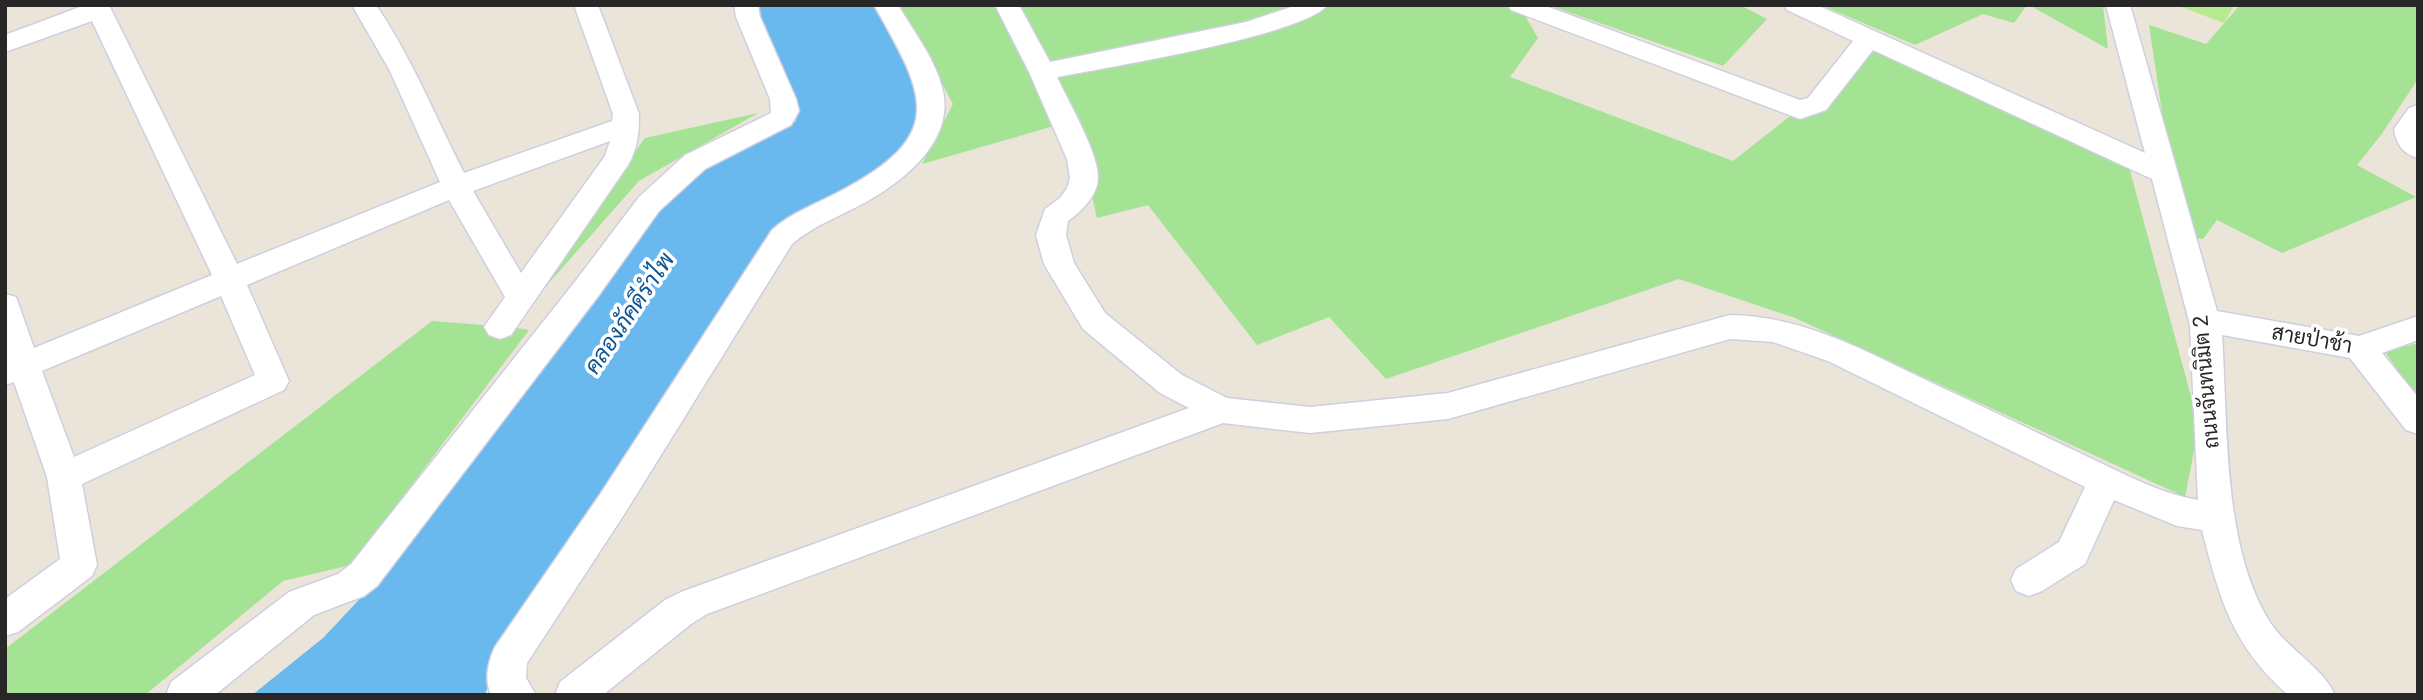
<svg xmlns="http://www.w3.org/2000/svg" width="2423" height="700" viewBox="0 0 2423 700" font-family="Roboto,Sarabun,sans-serif">
<style>
.green{fill:#a4e294}
.pitch{fill:#b7e98f}
.water{fill:#6ab9ee}
.lines{fill:none;stroke-linecap:round;stroke-linejoin:round}
.minor-casing{stroke:#cecfe1;stroke-width:3}
.minor{fill:#fff;fill-rule:evenodd}
.labels{text-anchor:middle;stroke-width:7;stroke-linejoin:round;paint-order:stroke}
.street-label{font-size:21px;fill:#272727;stroke:#fff}
.water-label{font-size:23px;font-style:italic;fill:#0d5496;stroke:#fff}
</style>
<rect width="100%" height="100%" fill="#eae5d8"/>
<g class="green">
<path d="M900 5H1519L1538 38 1510 77 1733 161 1874 50 2129 167 2199 426 2185 497 1795 318 1679 279 1386 379 1329 317 1257 345 1148 205 1097 218 1075 120 922 164 953 104Z"/>
<path d="M1548 5H1740L1767 19 1723 66Z"/>
<path d="M1821 5H2027L2014 23 1983 14 1915 45Z"/>
<path d="M2029 5H2103L2108 49Z"/>
<path d="M2240 5 2418 7V79L2381 135 2357 165 2416 197 2282 253 2217 220 2203 239 2190 237 2171 173 2149 25 2206 44Z"/>
<path d="M758 113 639 181 510 327 529 330 351 565 283 581 145 695H5V649L432 321 509 327 645 138Z"/>
<path d="M2418 343V399L2385 352Z"/>
</g>
<path class="pitch" d="M2176 5H2234L2224 23Z"/>
<path class="water" d="M751 5H878L902 50 925 107 895 164 799 215 588 527 505 634 485 695H252L323 638 370 588 653 212 691 175 796 121 797 115 793 103Z"/>
<g class="lines">
<g class="minor-casing">
<g id="minor">
<path d="M85 5H109L237 264 440 182 390 71 352 5H376C412 58 435 116 464 173L612 121 613 114 574 5H598L639 114C639 132 638 148 628 165L511 335 500 339 489 335 484 327 505 297 449 200 247 285 289 381 284 390 82 484 97 565 92 576 18 632 5 636V599L60 559 47 477 14 382 5 385V294L16 297 34 348 212 275 92 21 5 52V35ZM610 141 605 156 521 273 473 191ZM221 296 255 375 74 457 42 371Z"/>
<path d="M734 5H758L760 17 796 99 799 111 791 125 705 169 659 211 599 295 377 586 364 596 314 615 215 695H166L171 682 289 592 338 574 351 564 577 279 639 197 685 155 771 113 770 99 736 17Z"/>
<path d="M874 5H898C914 32 936 60 943 91 954 141 905 180 866 202 841 216 814 225 792 244L625 513 527 663 526 678 536 695H491C484 679 488 662 495 647L601 493 772 230C791 213 814 205 837 193 948 135 927 98 874 5Z"/>
<path d="M995 5H1019L1050 62 1246 22 1297 5H1327C1306 35 1103 68 1057 77 1068 101 1098 152 1098 177 1098 195 1082 211 1068 221L1066 235 1074 263 1105 313 1182 375 1227 398 1310 407 1448 393 1730 315C1803 316 1866 351 1930 382 1982 406 2033 431 2084 455 2120 472 2158 493 2198 500L2190 325 2152 179 1873 50 1826 110 1800 119 1511 10 1508 5H1543L1800 100 1808 98 1853 41 1787 10 1784 5H1817L2145 153 2106 5H2130L2217 311 2359 336 2418 316V340L2382 353 2418 397V434L2406 430 2350 358 2222 335C2228 422 2222 543 2268 619 2285 648 2322 666 2335 695H2288C2232 645 2220 600 2202 530L2177 526 2114 500 2085 564 2042 591 2029 596 2016 591 2011 580 2016 569 2059 542 2085 487 1828 361 1773 342 1730 339 1448 419 1310 433 1223 423 707 614 691 624 603 695H555L560 682 665 600 681 592 1189 408 1160 393 1083 329 1044 264 1036 235 1045 209 1060 198 1067 188 1070 178 1067 159 1029 72Z"/>
<path d="M2418 105V158C2403 154 2396 144 2394 129L2409 108Z"/>
</g>
</g>
<use href="#minor" class="minor"/>
</g>
<g class="labels">
<g class="street-label">
<text transform="translate(2312 339) rotate(10)" y="7">สายป่าช้า</text>
<text transform="translate(2206 382) rotate(-95)" y="7">ถนนจันทนิมิต 2</text>
</g>
<g class="water-label">
<text transform="translate(629 313) rotate(-56)" y="8">คลองภัคดีรำไพ</text>
</g>
</g>
<rect width="2423" height="700" fill="none" stroke="#272727" stroke-width="14"/>
</svg>
